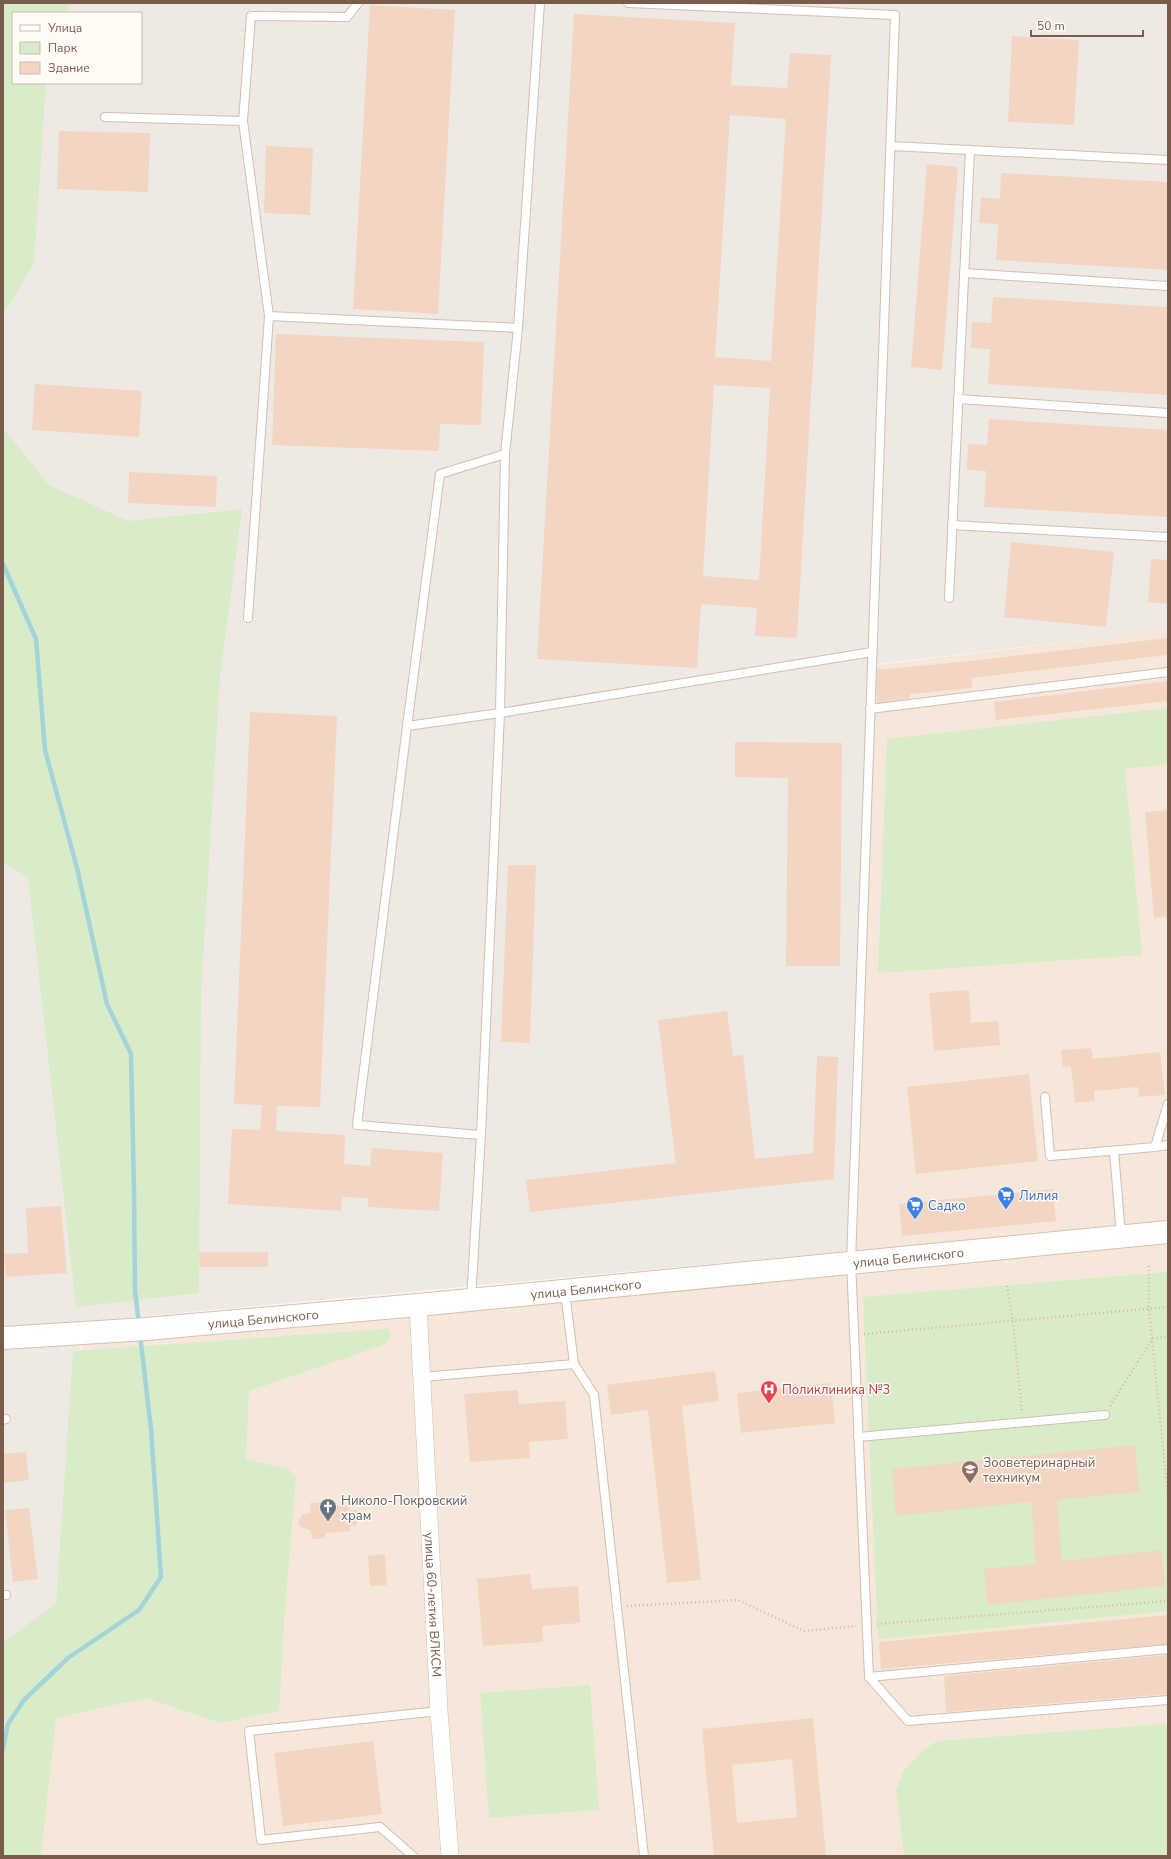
<svg xmlns="http://www.w3.org/2000/svg" width="1171" height="1859" viewBox="0 0 1171 1859" font-family="'Nunito Sans',sans-serif">
<style>
.residential{fill:#f5e8da}
.industrial{fill:#efe9e4;fill-rule:evenodd}
.green{fill:#d8ecc9}
.lines{fill:none;stroke-linecap:round;stroke-linejoin:round}
.stream{stroke:#a5d3da;stroke-width:4.5}
.building{fill:#f3d5c3;fill-rule:evenodd}
.lane-casing{stroke:#d1beb0;stroke-width:10}
.street-casing{stroke:#d1beb0;stroke-width:18}
.secondary-casing{stroke:#d6c0b0;stroke-width:24}
.path{stroke:#d9b8a5;stroke-width:2.5;stroke-dasharray:1 3;stroke-linecap:butt}
.lane{stroke:#fff;stroke-width:8}
.street{stroke:#fff;stroke-width:17}
.secondary{stroke:#fff;stroke-width:22}
.labels{text-anchor:middle;stroke-width:3;stroke-linejoin:round;paint-order:stroke}
.shop-label{font-size:13px;fill:#366cbe;stroke:#fffaf3;text-anchor:start}
.street-label{font-size:13px;fill:#7a5c4d;stroke:#fffaf3}
.health-label{font-size:13px;fill:#be3a42;stroke:#fffaf3;text-anchor:start}
.education-label{font-size:13px;fill:#785e54;stroke:#fffaf3;text-anchor:start}
.worship-label{font-size:13px;fill:#5b616d;stroke:#fffaf3;text-anchor:start}
</style>
<rect width="100%" height="100%" fill="#fdf6ec"/>
<g class="residential">
<path d="M1168 630V1222L856 1251 875 665Z"/>
<path d="M1168 1240V1856H36L83 1342Z"/>
</g>
<path class="industrial" d="M3 3H1168V630L868 665 850 1251 83 1322 36 1856H3ZM13 13H141V83H13Z"/>
<g class="green">
<path d="M3 3H74L63 13H13V83H46L34 264 3 314Z"/>
<path d="M3 428 49 485 128 521 242 509 220 677 201 993 199 1293 76 1307 28 877 3 863Z"/>
<path d="M1168 708V764L1125 769 1142 955 878 973 887 739Z"/>
<path d="M1168 1272V1611L878 1639 863 1297Z"/>
<path d="M388 1329 391 1334 390 1339 383 1345 249 1391 246 1459 289 1470 296 1476 284 1622 279 1711 221 1723 146 1698 56 1718 41 1856H3V1642L56 1604 73 1351Z"/>
<path d="M590 1685 599 1810 489 1818 480 1693Z"/>
<path d="M1164 1724 1168 1726V1856H904L896 1790 904 1770 922 1751 937 1741Z"/>
</g>
<g class="lines">
<g class="stream">
<path d="M3 564 36 639 45 750 77 868 107 1004 131 1054 134 1191 135 1291 139 1324"/>
<path d="M3 1749 8 1724 24 1700 68 1658 139 1610 161 1577 151 1429 140 1335"/>
</g>
</g>
<g class="building">
<path d="M370 5 455 10 438 314 353 309Z"/>
<path d="M574 14 735 23 731 85 787 88 790 53 831 55 797 638 755 636 757 608 701 604 697 668 537 659ZM730 115 786 119 771 361 715 357ZM714 385 770 388 759 580 703 576Z"/>
<path d="M1012 36 1079 40 1074 125 1008 122Z"/>
<path d="M59 131 150 133 148 192 57 189Z"/>
<path d="M266 146 313 148 310 215 264 213Z"/>
<path d="M927 164 958 167 942 370 911 367Z"/>
<path d="M1001 173 1168 182V270L996 260 998 224 979 223 981 197 1000 199Z"/>
<path d="M993 297 1168 307V395L988 384 990 349 971 348 972 322 991 323Z"/>
<path d="M276 334 484 342 481 425 440 424 439 451 272 445Z"/>
<path d="M35 384 142 391 139 437 32 430Z"/>
<path d="M989 419 1168 430V517L984 507 986 471 967 470 968 444 987 445Z"/>
<path d="M129 472 217 476 216 507 128 503Z"/>
<path d="M1011 542 1114 552 1106 627 1004 617Z"/>
<path d="M1151 559 1168 560V604L1148 602Z"/>
<path d="M1168 638V655L972 678V688L910 694V698L877 703V670L970 661Z"/>
<path d="M1168 681V701L996 720 994 702Z"/>
<path d="M250 712 337 716 320 1107 277 1106 276 1131 345 1135 344 1164 370 1166 372 1148 443 1153 439 1211 368 1207V1198L342 1197 341 1211 228 1204 232 1129 260 1130 262 1105 234 1104Z"/>
<path d="M735 742 842 743 840 966H786L788 778 735 777Z"/>
<path d="M1168 810V917L1154 918 1145 812Z"/>
<path d="M508 865H536L530 1043 501 1042Z"/>
<path d="M969 990 971 1023 998 1021 1000 1045 934 1051 929 993Z"/>
<path d="M727 1011 733 1056 743 1055 755 1159 813 1153 817 1056 838 1057 834 1179 530 1212 526 1180 676 1163 658 1020Z"/>
<path d="M1091 1048 1093 1059 1160 1052 1165 1095 1139 1097 1138 1087 1094 1091 1095 1101 1075 1103 1071 1066 1063 1067 1061 1050Z"/>
<path d="M1029 1074 1038 1161 916 1174 907 1087Z"/>
<path d="M1053 1189 1056 1221 902 1236 899 1204Z"/>
<path d="M61 1206 67 1273 6 1277 4 1254 28 1253 26 1208Z"/>
<path d="M199 1252H268V1267H200Z"/>
<path d="M715 1371 719 1401 682 1406 701 1580 667 1583 648 1410 611 1415 607 1385Z"/>
<path d="M831 1383 835 1423 741 1433 737 1393Z"/>
<path d="M518 1390 519 1404 565 1401 568 1439 529 1442 530 1458 470 1462 464 1394Z"/>
<path d="M1135 1445 1139 1492 1057 1500 1062 1561 1161 1550 1165 1586 988 1605 984 1569 1036 1564 1031 1502 896 1516 892 1469Z"/>
<path d="M26 1452 29 1480 3 1483V1454Z"/>
<path d="M310 1503H324V1506L349 1505 350 1510H356L357 1525 350 1526V1531L325 1533V1538L312 1539 311 1531 301 1527 299 1524V1520L302 1514 311 1513Z"/>
<path d="M29 1508 38 1579 13 1582 5 1510Z"/>
<path d="M385 1554 387 1585 370 1586 368 1556Z"/>
<path d="M530 1574 532 1589 578 1586 580 1623 542 1626 543 1642 483 1646 477 1579Z"/>
<path d="M1168 1615V1644L881 1669 879 1642Z"/>
<path d="M1168 1655V1694L946 1712 944 1676Z"/>
<path d="M813 1718 826 1856H714L702 1729ZM792 1759 797 1817 737 1823 732 1765Z"/>
<path d="M373 1741 382 1814 283 1826 274 1753Z"/>
</g>
<g class="lines">
<g class="lane-casing">
<g id="lane">
<path d="M628 3 895 15 851 1262 869 1677 1168 1649"/>
<path d="M105 117 243 121 251 16 347 17 358 3"/>
<path d="M243 121 269 316 518 328"/>
<path d="M891 146 1168 160"/>
<path d="M964 273 1168 286"/>
<path d="M958 399 1168 413"/>
<path d="M952 525 1168 537"/>
<path d="M949 598 970 150"/>
<path d="M248 618 269 316"/>
<path d="M870 709 1168 672"/>
<path d="M407 726 440 474 505 454"/>
<path d="M1045 1097 1050 1156 1155 1147 1168 1104"/>
<path d="M481 1135 357 1125 407 726 500 713 872 652"/>
<path d="M1155 1147 1168 1145"/>
<path d="M1114 1151 1121 1236"/>
<path d="M565 1292 574 1364 594 1395 644 1856"/>
<path d="M471 1299 481 1135 500 713 505 454 518 328 540 3"/>
<path d="M422 1377 574 1364"/>
<path d="M3 1420 6 1419"/>
<path d="M858 1437 1105 1415"/>
<path d="M3 1595H6"/>
<path d="M869 1677 908 1721 1168 1700"/>
<path d="M413 1856 380 1827 261 1840 249 1731 439 1711"/>
</g>
</g>
<g class="street-casing">
<g id="street">
<path id="s1" d="M418 1305 439 1711 450 1856"/>
</g>
</g>
<g class="secondary-casing">
<g id="secondary">
<path id="s2" d="M3 1338 146 1329 418 1305 1168 1232"/>
</g>
</g>
<g class="path">
<path d="M1149 1266V1309L1168 1498"/>
<path d="M1007 1286 1013 1321 1022 1412"/>
<path d="M864 1334 1168 1307"/>
<path d="M1110 1406 1153 1338 1168 1337"/>
<path d="M627 1606 738 1600 804 1631 856 1626"/>
<path d="M877 1624 1168 1601"/>
</g>
<use href="#lane" class="lane"/>
<use href="#street" class="street"/>
<use href="#secondary" class="secondary"/>
</g>
<defs>
<g id="supermarket-pin" transform="scale(0.9)"><path d="M0 17L-7.5 6A9.5 9.5 0 1 1 7.5 6Z" fill="#3f7fe0" stroke="#fffaf3"/><path d="M-6-5.5h2.5l.6 2H6L4.5 2H-2.5L-4.4-4H-6ZM-1.5 3.2a1.3 1.3 0 1 0 .1 0ZM3 3.2a1.3 1.3 0 1 0 .1 0Z" fill="#fff"/></g>
<g id="hospital-pin" transform="scale(0.9)"><path d="M0 17L-7.5 6A9.5 9.5 0 1 1 7.5 6Z" fill="#e0444e" stroke="#fffaf3"/><path d="M-5-5h3v3.5h4V-5h3V5h-3V1.5h-4V5h-3Z" fill="#fff"/></g>
<g id="university-pin" transform="scale(0.9)"><path d="M0 17L-7.5 6A9.5 9.5 0 1 1 7.5 6Z" fill="#8d6e63" stroke="#fffaf3"/><path d="M0-5L7-2L0 1L-7-2ZM-4 1L0 2.5L4 1V4Q0 6-4 4Z" fill="#fff"/></g>
<g id="church-pin" transform="scale(0.9)"><path d="M0 17L-7.5 6A9.5 9.5 0 1 1 7.5 6Z" fill="#6b7280" stroke="#fffaf3"/><path d="M-1.2-6h2.4v3.5h3.3v2.4h-3.3V6h-2.4V-.1h-3.3v-2.4h3.3Z" fill="#fff"/></g>
</defs>
<g fill-rule="evenodd">
<use href="#supermarket-pin" x="1006" y="1195"/>
<use href="#supermarket-pin" x="915" y="1205"/>
<use href="#hospital-pin" x="769" y="1389"/>
<use href="#university-pin" x="970" y="1469"/>
<use href="#church-pin" x="328" y="1507"/>
</g>
<g class="labels">
<g class="shop-label">
<text x="1019" y="1200">Лилия</text>
<text x="928" y="1210">Садко</text>
</g>
<g class="street-label">
<text dy="5" stroke="none"><textPath href="#s2" startOffset="909">улица Белинского</textPath></text>
<text dy="5" stroke="none"><textPath href="#s2" startOffset="585">улица Белинского</textPath></text>
<text dy="5" stroke="none"><textPath href="#s2" startOffset="261">улица Белинского</textPath></text>
<text dy="5" stroke="none"><textPath href="#s1" startOffset="300">улица 60-летия ВЛКСМ</textPath></text>
</g>
<g class="health-label">
<text x="782" y="1394">Поликлиника №3</text>
</g>
<g class="education-label">
<text x="983" y="1467">Зооветеринарный<tspan x="983" dy="15">техникум</tspan></text>
</g>
<g class="worship-label">
<text x="341" y="1505">Николо-Покровский<tspan x="341" dy="15">храм</tspan></text>
</g>
</g>
<rect width="1171" height="1859" fill="none" stroke="#7a5c4d" stroke-width="8"/>
<rect x="12" y="12" width="130" height="72" fill="#fffaf3" stroke="#cabbb1"/>
<rect x="20" y="25" width="20" height="6" fill="#ffffff" stroke="#cabbb1"/>
<text x="48" y="32" font-size="12" fill="#7a5c4d">Улица</text>
<rect x="20" y="42" width="20" height="12" fill="#d8ecc9" stroke="#cabbb1"/>
<text x="48" y="52" font-size="12" fill="#7a5c4d">Парк</text>
<rect x="20" y="62" width="20" height="12" fill="#f3d5c3" stroke="#cabbb1"/>
<text x="48" y="72" font-size="12" fill="#7a5c4d">Здание</text>
<path d="M1031 30v6h112v-6" fill="none" stroke="#7a5c4d" stroke-width="2"/>
<text x="1037" y="30" font-size="12" fill="#7a5c4d" stroke="#fffaf3" stroke-width="3" paint-order="stroke">50 m</text>
</svg>
